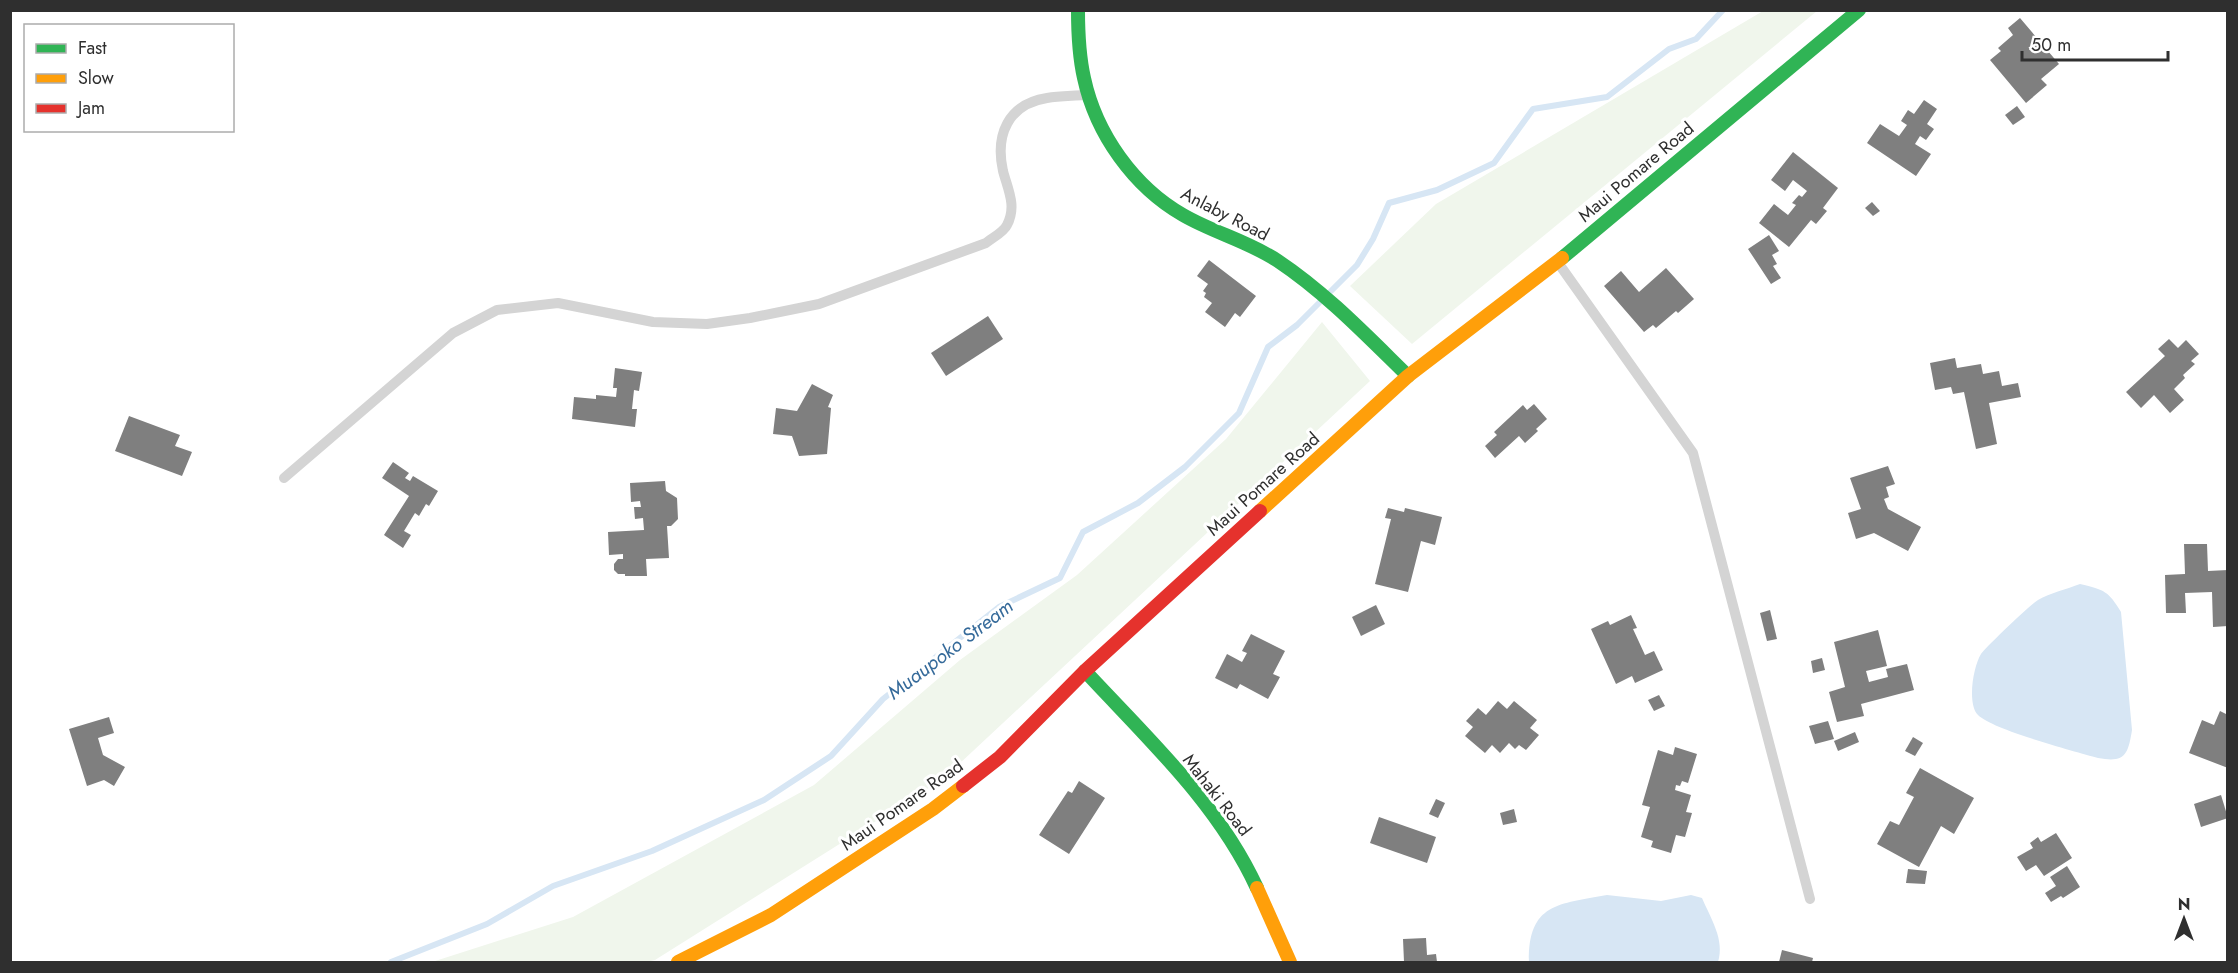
<svg xmlns="http://www.w3.org/2000/svg" width="2238" height="973" viewBox="0 0 2238 973" font-family="Jost,sans-serif">
<style>
.green{fill:#f0f6ec}
.water{fill:#d7e6f4}
.lines{fill:none;stroke-linecap:round;stroke-linejoin:round}
.stream{stroke:#d7e6f4;stroke-width:6}
.building{fill:#7f7f7f}
.lane{stroke:#d4d4d4;stroke-width:10}
.fast{stroke:#30b455;stroke-width:14}
.slow{stroke:#ff9f0a;stroke-width:14}
.jam{stroke:#e5322d;stroke-width:14}
.labels{text-anchor:middle;stroke-width:6;stroke-linejoin:round;paint-order:stroke}
.street-label{font-size:18px;fill:#2f2f2f;stroke:#fff}
.water-label{font-size:20px;font-style:italic;fill:#356a9a;stroke:#fff}
</style>
<rect width="100%" height="100%" fill="#fff"/>
<g class="green">
<path d="M1763 11H1817L1412 344 1350 286 1436 204Z"/>
<path d="M1322 322 1370 381 943 779 655 960 646 962H432L573 917 814 785 960 660 1077 575 1226 439Z"/>
</g>
<g class="water">
<path d="M2080 584C2105 590 2108 591 2121 612L2132 730C2128 755 2125 763 2098 758 2074 751 1993 730 1978 715 1967 704 1973 667 1981 654 1985 648 2031 604 2038 600 2050 593 2067 589 2080 584Z"/>
<path d="M1607 895 1661 901 1691 895 1702 898C1711 919 1725 940 1718 962H1529C1528 903 1559 904 1607 895Z"/>
</g>
<g class="lines">
<g class="stream">
<path d="M1331 291 1357 265 1373 239 1389 203 1437 190 1494 163 1533 109 1607 97 1669 49 1696 39 1723 10"/>
<path d="M391 962 487 924 553 886 652 851 764 800 831 756 883 699 999 607 1060 578 1083 532 1138 503 1185 467 1239 413 1268 347 1297 325 1319 303"/>
</g>
</g>
<g class="building">
<path d="M2020 18 2059 64 2041 79 2047 85 2026 103 1990 60 2001 51 1998 48 2013 35 2008 28Z"/>
<path d="M1924 100 1937 109 1927 124 1934 129 1926 140 1920 136 1915 144 1931 154 1916 176 1867 143 1880 124 1899 136 1907 125 1901 121 1908 110 1914 114Z"/>
<path d="M2017 106 2025 117 2013 125 2005 115Z"/>
<path d="M1793 152 1838 188 1823 208 1827 211 1816 224 1811 220 1789 247 1759 223 1774 204 1788 215 1796 205 1792 203 1799 195 1802 197 1807 191 1793 180 1785 191 1771 180Z"/>
<path d="M1872 202 1880 211 1873 216 1865 208Z"/>
<path d="M1769 235 1779 251 1772 255 1777 264 1773 266 1781 278 1771 284 1748 249Z"/>
<path d="M1209 260 1256 296 1240 317 1235 313 1225 327 1205 312 1212 303 1204 297 1206 293 1203 291 1208 284 1197 276Z"/>
<path d="M1666 268 1694 299 1678 313 1676 311 1656 328 1653 325 1644 332 1604 286 1621 271 1639 292Z"/>
<path d="M988 316 1003 339 946 376 931 353Z"/>
<path d="M2169 339 2178 348 2186 340 2199 354 2191 361 2195 364 2183 375 2185 378 2174 389 2184 400 2170 413 2154 395 2141 408 2126 392 2165 356 2158 349Z"/>
<path d="M1955 358 1957 368 1981 364 1983 374 1999 371 2002 386 2018 383 2021 397 1989 403 1997 444 1976 449 1964 392 1953 394 1951 387 1935 390 1930 363Z"/>
<path d="M615 368 642 372 639 391 634 390 632 409H637L635 427 572 419 574 397 596 399V395L616 397 617 388H613Z"/>
<path d="M812 384 833 395 828 407 831 408 827 454 799 456 792 436 773 434 776 408 797 411Z"/>
<path d="M1534 404 1547 419 1536 429 1538 431 1525 443 1519 436 1495 458 1485 446 1497 435 1494 432 1523 405 1527 410Z"/>
<path d="M129 416 180 435 175 446 192 452 182 476 115 451Z"/>
<path d="M393 462 409 473 405 478 410 481 413 476 438 491 429 506 426 504 419 516 415 513 404 531 411 535 403 548 384 535 409 496 382 478Z"/>
<path d="M1888 466 1895 484 1886 487 1889 497 1884 499 1888 509 1921 527 1908 551 1874 533 1856 539 1848 513 1861 509 1850 478Z"/>
<path d="M665 481 666 491 677 498 678 519 671 526H667L669 558 646 559 647 576H625V574H618L614 570V564L618 559H623V554L609 555 608 532 644 530 643 518 635 519 634 507H641L640 501 631 502 630 483Z"/>
<path d="M1388 508 1404 512 1405 508 1442 517 1435 545 1421 541 1408 592 1375 584 1391 519 1385 518Z"/>
<path d="M2184 544H2207L2208 571 2228 570V626L2213 627 2212 592 2185 593 2186 613H2166L2165 575 2185 574Z"/>
<path d="M1376 605 1385 624 1361 636 1352 617Z"/>
<path d="M1770 610 1777 639 1767 641 1760 613Z"/>
<path d="M1631 615 1637 628 1633 629 1645 655 1654 651 1663 670 1635 683 1632 676 1616 684 1591 629 1608 621 1610 625Z"/>
<path d="M1878 630 1887 666 1866 671 1869 682 1888 677 1886 669 1907 664 1914 690 1861 704 1864 716 1837 722 1829 692 1845 687 1834 642Z"/>
<path d="M1251 634 1285 651 1273 674 1280 677 1268 699 1240 684 1237 689 1215 678 1227 654 1242 662 1247 653 1242 651Z"/>
<path d="M1822 658 1825 670 1813 673 1811 661Z"/>
<path d="M1659 695 1665 706 1654 711 1648 700Z"/>
<path d="M1498 701 1507 709 1514 701 1537 720 1530 728 1539 735 1526 750 1519 745 1515 749 1509 743 1500 753 1492 745 1485 753 1465 736 1473 727 1466 721 1478 708 1486 715Z"/>
<path d="M2220 711 2228 715V768L2189 753 2202 720 2214 725Z"/>
<path d="M109 717 114 733 98 738 103 755 125 767 114 786 104 780 87 786 69 729Z"/>
<path d="M1828 721 1834 739 1815 744 1809 726Z"/>
<path d="M1855 732 1859 742 1838 751 1834 741Z"/>
<path d="M1913 737 1923 743 1915 756 1905 751Z"/>
<path d="M1675 747 1697 754 1688 783 1682 781 1680 786 1676 785 1675 790 1691 795 1686 812 1692 813 1685 837 1676 835 1671 853 1651 847 1653 841 1641 837 1650 807 1642 805 1658 750 1673 755Z"/>
<path d="M1920 768 1974 798 1954 834 1941 826 1919 867 1877 844 1890 821 1899 825 1914 797 1906 793Z"/>
<path d="M1079 781 1105 798 1069 854 1039 835 1068 791 1072 793Z"/>
<path d="M2221 795 2228 818 2201 827 2194 804Z"/>
<path d="M1436 799 1445 803 1438 818 1429 814Z"/>
<path d="M1514 809 1517 822 1503 825 1500 813Z"/>
<path d="M1379 817 1436 837 1427 863 1370 843Z"/>
<path d="M2056 833 2072 858 2044 876 2036 865 2026 871 2017 857 2033 848 2030 843 2038 837 2041 842Z"/>
<path d="M2067 866 2080 887 2063 898 2061 896 2051 902 2045 893 2056 886 2050 877Z"/>
<path d="M1908 869 1927 871 1925 884 1906 883Z"/>
<path d="M1426 938 1427 955 1436 954 1437 962H1404L1403 939Z"/>
<path d="M1782 950 1813 958 1812 962H1779Z"/>
</g>
<g class="lines">
<g class="lane">
<path d="M1559 264 1693 453 1810 899"/>
<path d="M284 478 453 333 497 310 558 303 653 322 707 324 750 318 819 304 986 243C992 238 1004 232 1007 225 1017 206 1008 190 1003 171 995 135 1008 104 1047 98 1059 96 1072 96 1084 95"/>
</g>
<g class="fast">
<path d="M1078 10C1078 33 1079 56 1084 78 1096 134 1134 187 1183 215 1214 233 1248 241 1278 261 1326 293 1367 336 1408 376"/>
<path d="M1562 258 1859 10"/>
<path d="M1085 671C1147 738 1218 803 1257 888"/>
</g>
<g class="slow">
<path d="M1260 511 1408 376 1562 258"/>
<path d="M1257 888 1290 962"/>
<path d="M678 962 771 915 933 809 963 786"/>
</g>
<path class="jam" d="M963 786 1000 757 1085 671 1260 511"/>
</g>
<g class="labels">
<g class="street-label">
<text transform="translate(1636 172) rotate(-40)" y="6">Maui Pomare Road</text>
<text transform="translate(1225 214) rotate(27)" y="6">Anlaby Road</text>
<text transform="translate(1263 484) rotate(-42)" y="6">Maui Pomare Road</text>
<text transform="translate(1217 795) rotate(52)" y="6">Mahaki Road</text>
<text transform="translate(902 805) rotate(-35)" y="6">Maui Pomare Road</text>
</g>
<g class="water-label">
<text transform="translate(950 649) rotate(-37)" y="7">Muaupoko Stream</text>
</g>
</g>
<rect width="2238" height="973" fill="none" stroke="#2f2f2f" stroke-width="24"/>
<rect x="24" y="24" width="210" height="108" fill="#ffffff" stroke="#acacac" stroke-width="1.5"/>
<rect x="36" y="44" width="30" height="9" fill="#30b455" stroke="#acacac" stroke-width="1.5"/>
<text x="78" y="54" font-size="18" fill="#2f2f2f">Fast</text>
<rect x="36" y="74" width="30" height="9" fill="#ff9f0a" stroke="#acacac" stroke-width="1.5"/>
<text x="78" y="84" font-size="18" fill="#2f2f2f">Slow</text>
<rect x="36" y="104" width="30" height="9" fill="#e5322d" stroke="#acacac" stroke-width="1.5"/>
<text x="78" y="114" font-size="18" fill="#2f2f2f">Jam</text>
<g transform="translate(2184 919)" stroke="#ffffff" stroke-width="4.5" paint-order="stroke">
<path d="M0-4.5L10 22L0 15L-10 22Z" fill="#2f2f2f"/>
<text y="-9" font-size="16" font-weight="bold" text-anchor="middle" fill="#2f2f2f">N</text>
</g>
<path d="M2022 51v9h146v-9" fill="none" stroke="#2f2f2f" stroke-width="3"/>
<text x="2031" y="51" font-size="18" fill="#2f2f2f" stroke="#ffffff" stroke-width="4.5" paint-order="stroke">50 m</text>
</svg>
